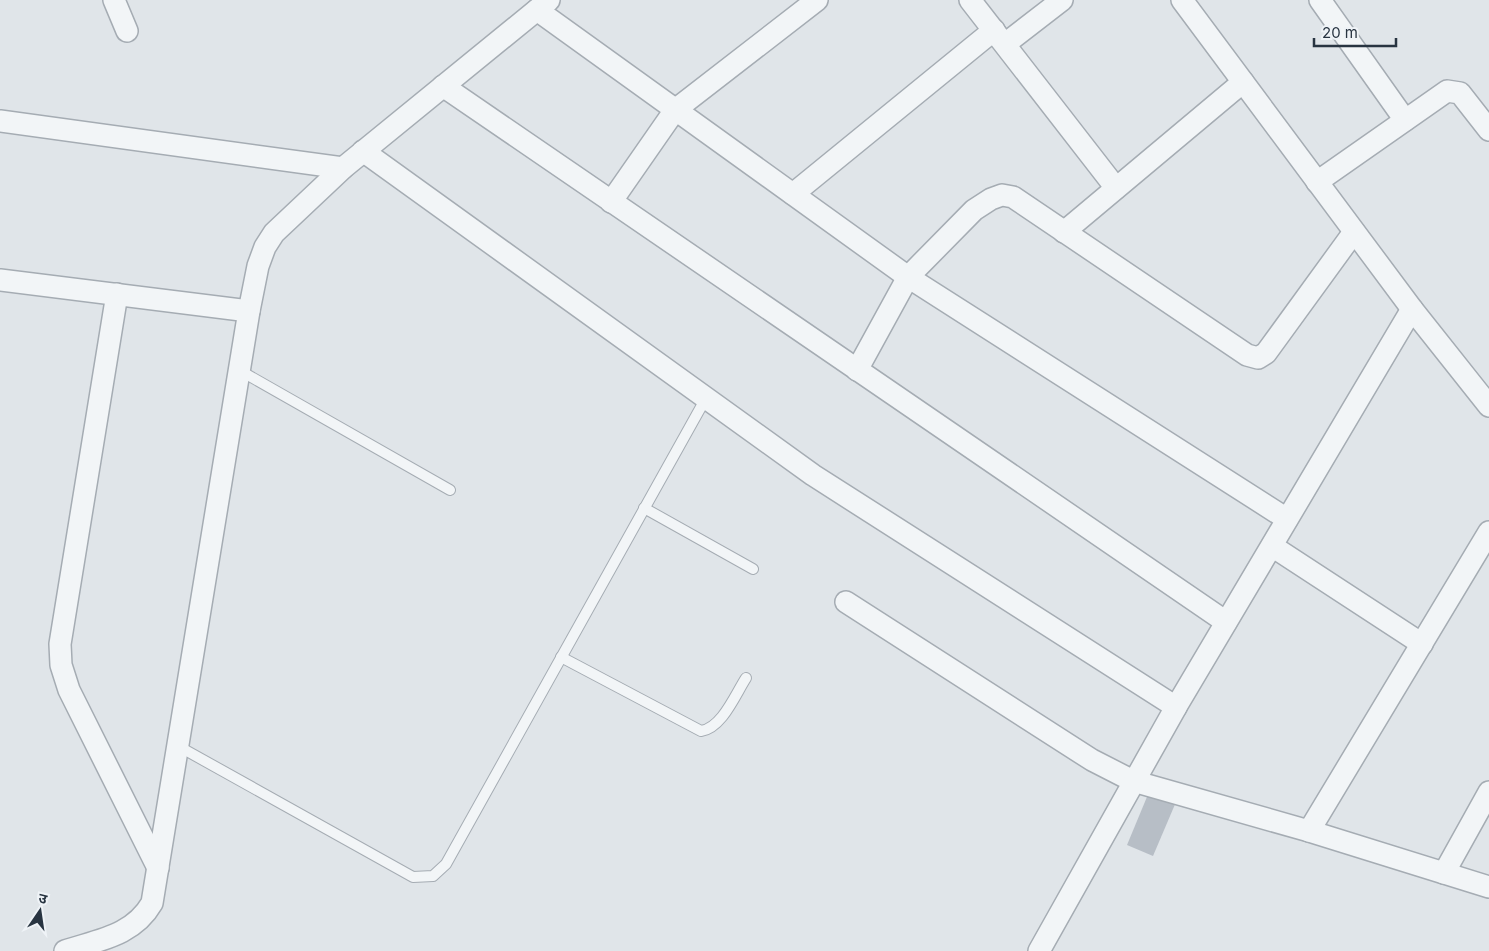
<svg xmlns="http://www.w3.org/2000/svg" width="1489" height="951" viewBox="0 0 1489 951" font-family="Inter,'Noto Sans Devanagari',sans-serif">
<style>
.building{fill:#b7bec6}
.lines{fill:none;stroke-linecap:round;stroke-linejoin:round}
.service-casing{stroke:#a5acb3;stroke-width:12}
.minor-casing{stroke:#a5acb3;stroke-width:24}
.service{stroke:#f2f5f7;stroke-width:10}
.minor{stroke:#f2f5f7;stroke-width:21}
</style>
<rect width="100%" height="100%" fill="#e0e5e9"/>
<path class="building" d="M1149 792 1176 802 1153 856 1127 845Z"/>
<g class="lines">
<g class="service-casing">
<g id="service">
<path d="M239 370 450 490"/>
<path d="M644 508 753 569"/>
<path d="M561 657 701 731C722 728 735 695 746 678"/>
<path d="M178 746 413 877 433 876 446 864 706 398"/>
</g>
</g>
<g class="minor-casing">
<g id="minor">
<path d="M114 0 127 31"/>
<path d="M970 0 1116 188"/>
<path d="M1182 0 1412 309 1489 406"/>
<path d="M1320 0 1405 120"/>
<path d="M537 10 908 277 1287 519"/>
<path d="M1005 44 1062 0"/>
<path d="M443 86 1226 622"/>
<path d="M0 121 343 168"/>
<path d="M363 151 813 475 1176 707"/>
<path d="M1317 182 1447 91 1460 93 1489 130"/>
<path d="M793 194 994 30"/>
<path d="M611 202 675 110 817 0"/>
<path d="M1064 232 1243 82"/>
<path d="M0 280 249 311"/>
<path d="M117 294 60 644 61 665 69 690 158 868"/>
<path d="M857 370 908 277 974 210 991 199 1002 195 1013 197 1247 355 1258 358 1266 353 1354 232"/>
<path d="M1272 546 1422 644"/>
<path d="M846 602 1092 760 1133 781 1309 831 1489 887"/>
<path d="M1309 831 1489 532"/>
<path d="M1444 873 1489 792"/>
<path d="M65 951C98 940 133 936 152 903L249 311 258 266 265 247 274 233 343 168 549 0"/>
<path d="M1039 951 1176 707 1412 309"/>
</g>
</g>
<use href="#service" class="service"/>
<use href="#minor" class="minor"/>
</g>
<g transform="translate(40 911) rotate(13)" stroke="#eff3f7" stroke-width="4" paint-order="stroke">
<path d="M0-4L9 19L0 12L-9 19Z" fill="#283441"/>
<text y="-8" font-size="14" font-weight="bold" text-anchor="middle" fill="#283441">उ</text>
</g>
<path d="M1314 38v8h82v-8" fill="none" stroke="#283441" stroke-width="2.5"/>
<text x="1322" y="38" font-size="15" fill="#283441" stroke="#eff3f7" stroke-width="4" paint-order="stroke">20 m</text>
</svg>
